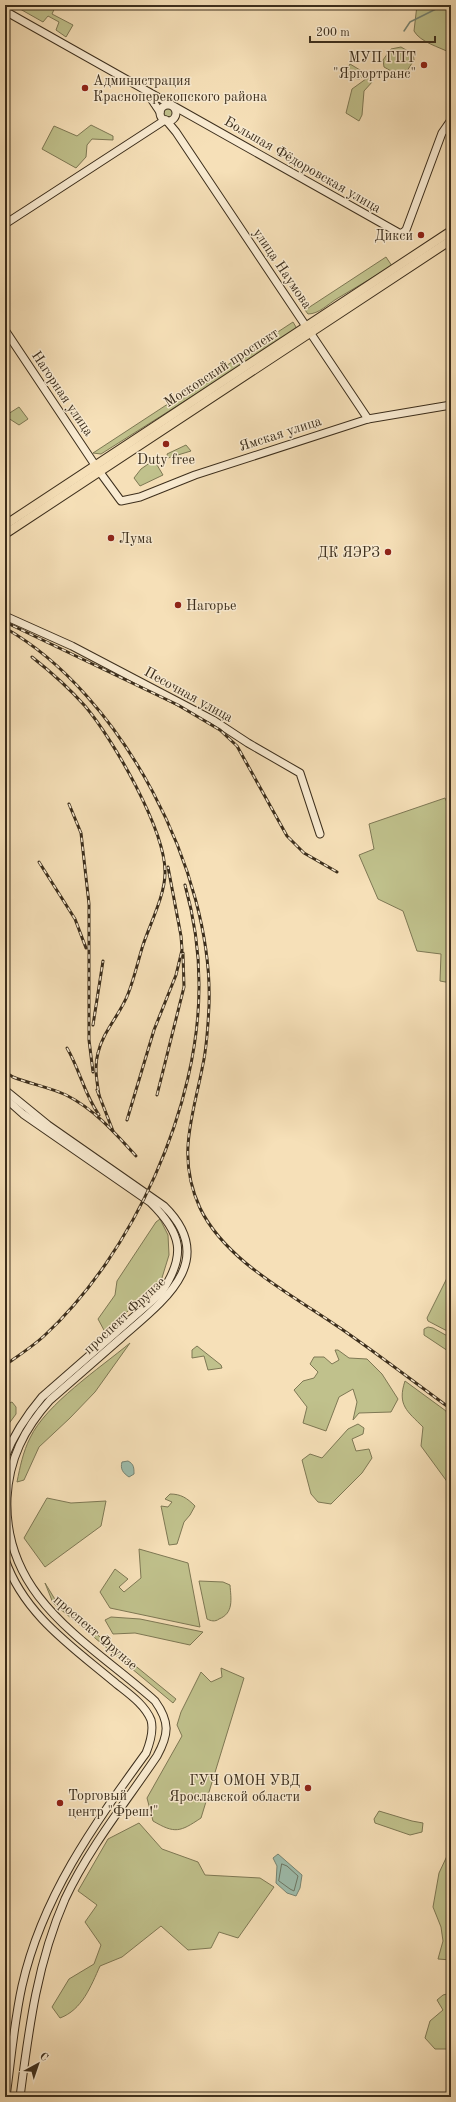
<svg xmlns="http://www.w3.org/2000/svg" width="456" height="2102" viewBox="0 0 456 2102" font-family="'Old Standard TT',serif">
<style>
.green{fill:#c0c18c;stroke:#7e7854}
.water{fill:#9dbdad;stroke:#768473}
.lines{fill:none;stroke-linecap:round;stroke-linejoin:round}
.shore{stroke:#6c7664;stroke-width:1}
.stream{stroke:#768473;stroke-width:1.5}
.secondary-casing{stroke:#3c2e1c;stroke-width:9}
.primary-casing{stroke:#3c2e1c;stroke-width:10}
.secondary{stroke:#f9ebd1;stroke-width:7}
.primary{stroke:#f6e0b8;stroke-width:8}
.rail-casing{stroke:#3c2e1c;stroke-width:3}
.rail{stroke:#f9ebd1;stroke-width:1.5;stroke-dasharray:4.5;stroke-linecap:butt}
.poi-dot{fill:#8f2418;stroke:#f9ebd1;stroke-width:1.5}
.labels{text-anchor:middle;stroke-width:3;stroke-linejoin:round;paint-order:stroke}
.poi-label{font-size:14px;fill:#3c2e1c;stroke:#f9ebd1;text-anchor:end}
.street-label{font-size:14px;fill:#3c2e1c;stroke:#f9ebd1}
</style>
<rect width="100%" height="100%" fill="#f6e0b8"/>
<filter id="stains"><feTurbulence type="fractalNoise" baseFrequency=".005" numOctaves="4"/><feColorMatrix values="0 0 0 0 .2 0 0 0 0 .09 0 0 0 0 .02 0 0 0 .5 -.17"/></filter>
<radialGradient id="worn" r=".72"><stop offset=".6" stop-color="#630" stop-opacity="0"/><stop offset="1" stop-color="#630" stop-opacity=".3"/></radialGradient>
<g class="green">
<path d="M13 5H56L52 14 73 25 66 37 56 30 59 22 48 16 43 22Z"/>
<path d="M417 5H451V53C439 47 420 42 414 31Z"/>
<path d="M401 47 413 54 414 60 405 74 400 76 384 67 383 60 391 49Z"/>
<path d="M350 64 365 73 360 79C350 79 344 73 350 64Z"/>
<path d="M370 76 373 81 364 91 362 115 359 121 346 113 352 89Z"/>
<circle cx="168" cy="113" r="5.5"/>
<path d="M91 125 113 136V140L92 139 87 145 86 157 76 168 42 149 54 126 77 136Z"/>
<path d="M386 257 392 266C374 277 356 287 338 298 328 304 319 314 308 314L305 310Z"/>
<path d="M293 322 296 327 294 332 101 454 93 453Z"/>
<path d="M19 407 28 419 19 425 5 416Z"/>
<path d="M186 445 191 451 168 458 167 454Z"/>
<path d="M154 460 163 475 140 486 134 478 141 469Z"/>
<path d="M445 798 451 811V983L440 981 441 954 417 951 403 911 378 899 359 855 374 849 369 824Z"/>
<path d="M160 1219 168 1235 169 1255 161 1281 105 1332 98 1319 115 1295 117 1281 156 1222Z"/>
<path d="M451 1270V1333L428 1321 427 1318Z"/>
<path d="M428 1327 433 1328 451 1338V1353L424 1335V1329Z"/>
<path d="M130 1343 95 1392 70 1418 39 1447 24 1480 17 1482C20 1467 23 1452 30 1438 46 1404 100 1368 130 1343Z"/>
<path d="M197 1346 221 1365 222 1368 208 1370 204 1356 192 1358V1350Z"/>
<path d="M335 1350H338L349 1358 367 1359 382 1374 398 1399 391 1412 359 1413 353 1420 357 1402 353 1389 339 1397 326 1431 303 1423 307 1407 294 1390 303 1381 314 1378 318 1372 310 1364 314 1357H324L332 1364 339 1360Z"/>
<path d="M405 1381 446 1411 448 1419 451 1422V1487L421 1446 423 1427C407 1411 397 1405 405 1381Z"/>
<path d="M12 1402 16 1407V1414L5 1429V1405Z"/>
<path d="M358 1424 364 1428 363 1434 352 1439 356 1451 369 1449 372 1458 362 1473 331 1504 318 1502 311 1494 302 1460 310 1454 322 1458 348 1429Z"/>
<path d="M170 1494C181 1494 187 1498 195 1506L190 1515 184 1522 177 1544 169 1545 161 1506 168 1507 172 1502 165 1499Z"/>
<path d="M47 1498 71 1503 106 1501 101 1526 45 1567 24 1538Z"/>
<path d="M139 1549 188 1563 200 1627 110 1608 100 1592 115 1569 128 1579 119 1587 124 1592 141 1578Z"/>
<path d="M199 1581 223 1582 230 1585C231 1599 234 1613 219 1619 215 1622 211 1621 207 1619Z"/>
<path d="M45 1583 56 1601 176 1699 173 1703 53 1603Z"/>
<path d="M111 1617 140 1619 203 1632 190 1645 135 1633 113 1634 105 1620Z"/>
<path d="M221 1668 244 1678 201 1818C180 1832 175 1834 153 1821L147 1798 182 1736 177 1725 181 1712 201 1672 211 1682 222 1677Z"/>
<path d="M379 1811 412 1821 423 1823 422 1832 410 1835 375 1823 374 1819Z"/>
<path d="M139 1823 162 1849 198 1862 205 1875 260 1878 274 1887 238 1938 219 1932 211 1948 188 1950 161 1926 122 1957 100 1966C91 1986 82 2010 60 2018L52 2007 69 1979 94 1964 101 1945 85 1922 97 1905 78 1891 108 1839Z"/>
<path d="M451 1845V1960L438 1959 443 1941 441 1927 433 1907 439 1873 447 1856 448 1846Z"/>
<path d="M451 1993V2049H435L425 2038 430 2021 443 2010 437 2000 443 1995Z"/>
</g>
<g class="water">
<path d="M128 1461C134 1464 134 1468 134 1474L129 1477C123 1473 120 1469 122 1462Z"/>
<path d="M278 1854 302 1875 300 1888 296 1896 287 1893 276 1883 277 1866 273 1858Z"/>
</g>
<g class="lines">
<path class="shore" d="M282 1864 287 1866 298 1876 294 1891 290 1889 279 1881Z"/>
<path class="stream" d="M404 31 410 22 444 5"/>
<g class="secondary-casing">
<g id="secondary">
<path d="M5 11 399 233H402L406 230 442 133 451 120"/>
<path d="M148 94 160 112"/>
<circle cx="168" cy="113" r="8"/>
<path d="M166 120 176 132 368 419"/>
<path d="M5 224 165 120"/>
<path d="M5 330 99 471 121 501 140 497 195 475 368 419 451 405"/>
<path d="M5 616 72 646 213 720 248 743 300 773 320 834"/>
<path d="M5 1090 48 1125 164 1206C220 1261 162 1302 121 1338 97 1359 73 1380 50 1400 24 1429 9 1459 7 1498 3 1599 89 1642 155 1701 170 1722 169 1734 157 1756 126 1802 89 1848 65 1899 37 1963 29 2028 20 2097"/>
<path d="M5 1098 23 1114 150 1202C182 1233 187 1255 161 1293L42 1397C26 1416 14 1434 5 1457"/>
<path d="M5 1559C23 1613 71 1646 113 1681 126 1692 144 1703 151 1720 154 1731 150 1743 146 1753 93 1826 42 1897 22 1986 14 2022 11 2060 6 2097"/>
</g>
</g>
<g class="primary-casing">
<g id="primary">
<path d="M5 525 451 231"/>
<path d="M5 534 451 240"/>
</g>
</g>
<use href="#secondary" class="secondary"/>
<use href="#primary" class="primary"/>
<g class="rail-casing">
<g id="rail">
<path d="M5 622 178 705 220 730 237 746 287 836 304 853 337 872"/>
<path d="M5 628C122 694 214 873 209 1006 208 1025 207 1046 203 1064 193 1117 176 1156 200 1208 226 1262 293 1295 340 1328 378 1354 414 1382 451 1409"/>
<path d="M32 657C51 672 69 688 85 706 113 739 166 831 165 873 165 895 150 924 143 945 138 961 134 979 128 994 120 1015 103 1031 98 1053 94 1067 97 1082 99 1095"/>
<path d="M69 804 81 833 89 904V1040L93 1072"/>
<path d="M39 862 75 919 86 948"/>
<path d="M93 1025 103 961"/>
<path d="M67 1048C80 1070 84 1094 99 1115"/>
<path d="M5 1072 13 1077C30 1084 49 1087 66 1095 94 1109 115 1133 136 1156"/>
<path d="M97 1090 113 1131"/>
<path d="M157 1095 184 987 183 953"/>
<path d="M127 1120 154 1030 176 975 182 950 181 936 168 867"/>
<path d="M5 1365C18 1356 32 1347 44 1336 133 1254 200 1106 199 984 199 951 194 917 185 885"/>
</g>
</g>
<use href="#rail" class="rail"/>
</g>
<g class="poi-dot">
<circle cx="424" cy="65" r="4"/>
<circle cx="85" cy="88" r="4"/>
<circle cx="421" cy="235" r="4"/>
<circle cx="166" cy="444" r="4"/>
<circle cx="111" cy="538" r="4"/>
<circle cx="388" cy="552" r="4"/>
<circle cx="178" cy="605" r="4"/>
<circle cx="308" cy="1788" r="4"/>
<circle cx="60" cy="1803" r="4"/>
</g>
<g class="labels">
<g class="poi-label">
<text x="416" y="62">МУП ГПТ<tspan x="416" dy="16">"Яргортранс"</tspan></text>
<text x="93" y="85" text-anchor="start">Администрация<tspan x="93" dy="16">Красноперекопского района</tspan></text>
<text x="413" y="240">Дикси</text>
<text x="166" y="464" text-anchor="middle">Duty free</text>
<text x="119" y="543" text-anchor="start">Лума</text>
<text x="380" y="557">ДК ЯЭРЗ</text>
<text x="186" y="610" text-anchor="start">Нагорье</text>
<text x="300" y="1785">ГУЧ ОМОН УВД<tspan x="300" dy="16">Ярославской области</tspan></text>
<text x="68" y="1800" text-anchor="start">Торговый<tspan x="68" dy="16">центр "Фреш!"</tspan></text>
</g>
<g class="street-label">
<text transform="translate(303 164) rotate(30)" y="5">Большая Фёдоровская улица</text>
<text transform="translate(283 268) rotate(56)" y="5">улица Наумова</text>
<text transform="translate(221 367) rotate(-33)" y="5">Московский проспект</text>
<text transform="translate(63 393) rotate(56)" y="5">Нагорная улица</text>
<text transform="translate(280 433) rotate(-18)" y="5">Ямская улица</text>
<text transform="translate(189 694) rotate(29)" y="5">Песочная улица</text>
<text transform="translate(124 1315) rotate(-43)" y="5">проспект Фрунзе</text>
<text transform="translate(96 1632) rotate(41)" y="5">проспект Фрунзе</text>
</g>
</g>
<rect width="456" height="2102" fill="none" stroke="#f6e0b8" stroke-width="20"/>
<rect x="6" y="6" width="444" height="2090" fill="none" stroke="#3c2e1c" stroke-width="2"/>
<rect x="10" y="10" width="436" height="2082" fill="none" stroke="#3c2e1c"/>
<g transform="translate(38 2064) rotate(40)" stroke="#f9ebd1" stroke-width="3" paint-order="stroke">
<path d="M0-3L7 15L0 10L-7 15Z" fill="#3c2e1c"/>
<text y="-6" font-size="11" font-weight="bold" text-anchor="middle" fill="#3c2e1c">С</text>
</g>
<path d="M310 36v6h125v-6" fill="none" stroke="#3c2e1c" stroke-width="2"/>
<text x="316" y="36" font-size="12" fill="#3c2e1c" stroke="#f9ebd1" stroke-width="3" paint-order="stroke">200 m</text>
<rect width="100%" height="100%" filter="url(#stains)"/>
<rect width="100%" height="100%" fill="url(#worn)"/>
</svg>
